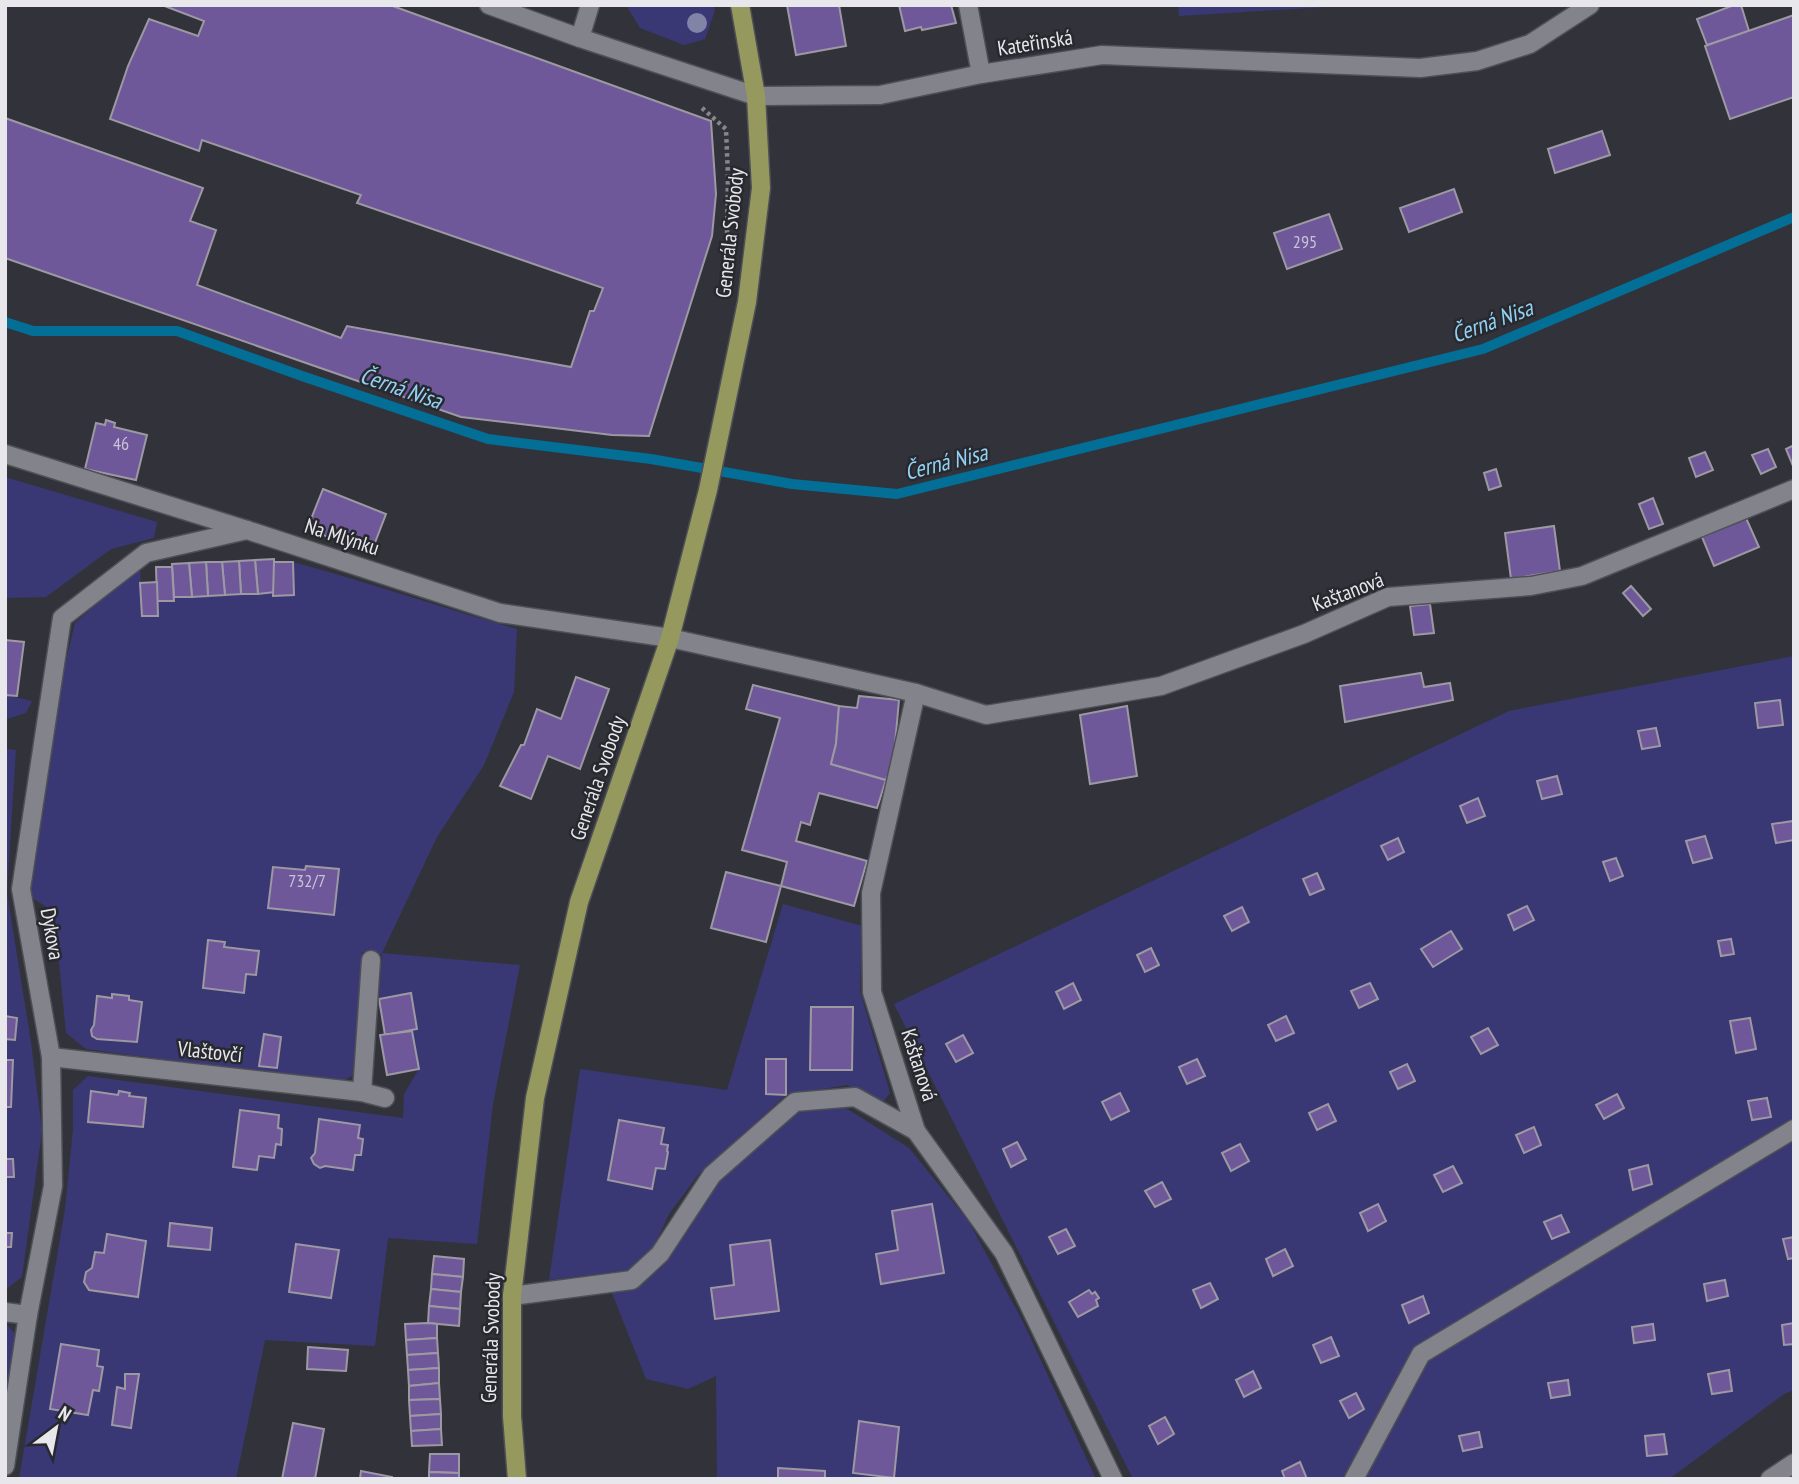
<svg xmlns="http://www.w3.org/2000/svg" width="1799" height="1484" viewBox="0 0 1799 1484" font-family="'PT Sans Narrow',sans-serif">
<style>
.green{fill:#393874}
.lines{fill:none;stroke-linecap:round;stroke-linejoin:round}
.stream{stroke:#036e96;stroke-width:10}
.building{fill:#6f589a;stroke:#9c99a2;stroke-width:2}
.minor-casing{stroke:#4f4f56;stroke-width:21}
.major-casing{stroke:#4f4f56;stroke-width:21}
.path{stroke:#86878d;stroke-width:4.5;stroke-dasharray:3.5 3.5;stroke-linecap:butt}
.minor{stroke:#83838c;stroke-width:18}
.major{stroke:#96995e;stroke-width:18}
.tree{fill:#8184a6}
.labels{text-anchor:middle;stroke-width:5;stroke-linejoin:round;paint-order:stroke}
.number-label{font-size:18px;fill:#c9c3d8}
.street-label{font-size:21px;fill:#e7e7ec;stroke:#28292f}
.water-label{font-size:23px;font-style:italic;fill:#92d1f4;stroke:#28292f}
</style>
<rect width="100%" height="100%" fill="#32333a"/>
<g class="green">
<path d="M626 5H713L715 10 705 39 684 45 640 28Z"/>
<path d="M1178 5H1358L1179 16Z"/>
<path d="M5 477 157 522 154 538 111 549 46 597 5 598Z"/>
<path d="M293 562C368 582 442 608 517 629L514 692 484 765 437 837 382 953 520 965 493 1104 477 1244 388 1238 375 1346 265 1340 236 1479H19L65 1209 73 1129V1090L88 1076 403 1118 404 1094 419 1069 412 1031 417 1029 411 994 379 999 382 954 362 952 353 1075 340 1083 86 1049 66 1033 54 912 28 895 43 787 64 669 75 623 140 566 142 616H158L157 601H173L174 597 273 593 294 595Z"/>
<path d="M1794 656V1390L1784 1394 1669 1479H1133L894 1004 1509 711Z"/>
<path d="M5 695 32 701 26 713 7 719 5 740Z"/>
<path d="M5 749 16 750 7 893 31 1042 42 1131 22 1277 5 1290Z"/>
<path d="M783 904 862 926 860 991 890 1093 881 1104 847 1085 786 1095 698 1175 669 1214 653 1249 629 1270 549 1280 580 1069 727 1090Z"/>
<path d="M841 1105 909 1148 969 1222 1023 1322 1096 1479H717L716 1376 688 1389 646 1379 612 1293 633 1287 661 1268 711 1189 777 1129 795 1110Z"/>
<path d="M5 1323 19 1338 5 1419Z"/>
</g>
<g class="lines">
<path class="stream" d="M5 322 33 331H177L302 376 488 439 651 459 792 484 897 494 1483 349 1794 217"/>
</g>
<g class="building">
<path d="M162 5H390L711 121 716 194 712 236 649 436 612 435 461 417 5 258V118L203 188 190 221 216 230 197 285 341 338 347 326 571 367 590 311H594L603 288 357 203 361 195 202 140 199 151 110 119 128 66 149 19 198 36 204 21Z"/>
<path d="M787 5H839L846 46 796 55Z"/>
<path d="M899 5H951L956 23 922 30 921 27 905 31Z"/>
<path d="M1734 5H1741L1749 31 1707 45 1697 19Z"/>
<path d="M1794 15V97L1730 119 1705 46Z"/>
<path d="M1602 131 1610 155 1555 173 1548 149Z"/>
<path d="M1454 189 1462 212 1409 232 1400 208Z"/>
<path d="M1329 214 1342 249 1287 269 1274 233Z"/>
<path d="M106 420 115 423 114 427 147 435 136 480 85 469 96 423 105 425Z"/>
<path d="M1794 445V466H1793L1786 449Z"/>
<path d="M1768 449 1776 467 1761 474 1752 455Z"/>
<path d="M1705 452 1713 470 1696 477 1689 458Z"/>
<path d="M1496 469 1501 486 1489 490 1484 473Z"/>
<path d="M323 489 386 514 371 553 307 529Z"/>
<path d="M1653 498 1663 524 1649 529 1639 504Z"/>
<path d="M1746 518 1759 547 1714 566 1702 537Z"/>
<path d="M1554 526 1560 571 1511 579 1505 533Z"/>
<path d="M274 559 275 592 258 594 255 560Z"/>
<path d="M255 560 258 594H241L239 561Z"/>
<path d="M239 561 241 594 225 595 222 562Z"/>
<path d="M206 562H222L225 595 208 596Z"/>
<path d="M206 562 208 596 192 597 189 563Z"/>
<path d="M274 562H293L294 595 273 596Z"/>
<path d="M189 563 192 597H174L172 564Z"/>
<path d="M156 567H172L174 601H157Z"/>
<path d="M157 582 158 616H142L140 583Z"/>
<path d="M1631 586 1651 609 1643 616 1623 593Z"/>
<path d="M1430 604 1434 633 1414 635 1410 606Z"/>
<path d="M5 640 24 642 17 696 5 695Z"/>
<path d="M1421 673 1424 687 1450 683 1453 700 1345 722 1340 686Z"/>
<path d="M576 677 609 689 580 769 548 756 531 799 500 786 521 745H524L537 709 561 719Z"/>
<path d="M753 685 839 706 836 744 831 764 886 780 877 808 819 793 810 825 801 822 796 841 867 861 854 906 781 886 787 862 742 850 780 718 746 709Z"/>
<path d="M859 696 899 700 892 778 887 777 886 780 831 764 836 744 839 706 857 708Z"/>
<path d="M1780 700 1783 725 1758 728 1755 703Z"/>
<path d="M1127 706 1137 776 1090 784 1080 715Z"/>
<path d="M1656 728 1660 746 1642 749 1638 731Z"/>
<path d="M1557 776 1562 794 1542 799 1537 781Z"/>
<path d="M1478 798 1485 816 1467 823 1460 806Z"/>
<path d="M1793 821 1794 840 1776 843 1772 824Z"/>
<path d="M1705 836 1712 858 1693 863 1686 841Z"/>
<path d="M1398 838 1404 852 1388 860 1381 846Z"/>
<path d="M1616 858 1623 876 1610 881 1603 862Z"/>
<path d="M306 866 339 869 334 915 268 908 273 867 305 870Z"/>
<path d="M726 872 781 886 766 942 711 928Z"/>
<path d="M1317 873 1324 889 1310 895 1303 879Z"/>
<path d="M1527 906 1534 920 1514 930 1508 915Z"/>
<path d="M1242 907 1249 922 1232 931 1224 916Z"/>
<path d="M1451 931 1462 949 1433 967 1421 949Z"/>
<path d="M1731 939 1734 954 1721 956 1718 941Z"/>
<path d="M208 940 225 942 224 947 259 951 256 975 246 974 244 993 203 988Z"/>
<path d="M1151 948 1159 965 1145 972 1137 955Z"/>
<path d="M1073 983 1081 1000 1064 1009 1056 992Z"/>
<path d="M1370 983 1378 999 1359 1008 1351 991Z"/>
<path d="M411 993 417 1029 385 1035 379 999Z"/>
<path d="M112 994 129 996V1000L142 1002 137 1042 97 1039 92 1036 91 1030 94 1025 97 996 112 998Z"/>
<path d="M811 1007H853L852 1070H810Z"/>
<path d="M5 1016 17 1018 15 1040 5 1039Z"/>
<path d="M1286 1016 1294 1033 1276 1041 1268 1025Z"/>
<path d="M1750 1018 1756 1049 1736 1053 1730 1021Z"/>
<path d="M1488 1028 1498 1045 1481 1054 1471 1037Z"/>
<path d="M412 1031 419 1069 387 1075 380 1035Z"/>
<path d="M264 1034 281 1037 277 1068 259 1066Z"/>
<path d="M963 1035 973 1053 956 1062 946 1044Z"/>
<path d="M5 1051 6 1060H13L11 1107H5Z"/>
<path d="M766 1059H786V1095L766 1094Z"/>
<path d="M1197 1059 1205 1076 1187 1084 1179 1067Z"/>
<path d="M1407 1064 1415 1081 1398 1089 1390 1072Z"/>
<path d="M91 1091 118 1095 119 1091 130 1093 129 1096 146 1098 143 1127 88 1122Z"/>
<path d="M1120 1093 1129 1111 1111 1120 1102 1102Z"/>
<path d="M1617 1094 1624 1108 1604 1119 1596 1105Z"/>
<path d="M1767 1098 1771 1117 1752 1120 1748 1101Z"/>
<path d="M1328 1104 1336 1121 1317 1130 1309 1113Z"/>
<path d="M240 1110 279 1115 278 1128 282 1129 281 1145 276 1144 274 1158 259 1156 257 1170 233 1167Z"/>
<path d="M319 1119 360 1125 358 1138 363 1139 361 1155H355L353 1170 325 1166 320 1168 314 1164 311 1158 315 1153Z"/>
<path d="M619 1120 664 1128 661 1144 668 1145 667 1151 668 1152 665 1169 656 1168 652 1189 608 1180Z"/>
<path d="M1534 1127 1541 1145 1524 1153 1516 1135Z"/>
<path d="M1017 1142 1026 1159 1011 1167 1003 1149Z"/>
<path d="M1240 1144 1249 1161 1231 1171 1222 1153Z"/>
<path d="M5 1159H13L14 1177H5Z"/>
<path d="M1648 1165 1652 1184 1633 1190 1629 1170Z"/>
<path d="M1453 1166 1462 1183 1443 1192 1434 1175Z"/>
<path d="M1162 1182 1171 1199 1155 1207 1145 1191Z"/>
<path d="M932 1204 944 1273 881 1284 876 1254 898 1250 892 1211Z"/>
<path d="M1378 1204 1386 1221 1368 1231 1360 1213Z"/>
<path d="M1561 1215 1569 1232 1552 1239 1544 1222Z"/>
<path d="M170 1223 212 1228 210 1250 168 1246Z"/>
<path d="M1066 1229 1075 1246 1058 1254 1049 1237Z"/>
<path d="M5 1233H12L11 1247H5Z"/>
<path d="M107 1234 146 1241 138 1297 89 1290 84 1282 86 1272 92 1268 95 1252 104 1253Z"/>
<path d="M1794 1237V1258L1788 1259 1783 1239Z"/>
<path d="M770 1240 779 1311 715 1319 711 1288 734 1285 730 1245Z"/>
<path d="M296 1244 339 1250 331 1298 289 1292Z"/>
<path d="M1285 1249 1293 1266 1273 1276 1266 1259Z"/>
<path d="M434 1256 464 1259 463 1277 432 1274Z"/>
<path d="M432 1274 463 1277 461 1292 431 1289Z"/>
<path d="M1725 1280 1728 1296 1707 1301 1704 1284Z"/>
<path d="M1210 1283 1218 1299 1201 1308 1193 1290Z"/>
<path d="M431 1289 461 1292 460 1309 429 1306Z"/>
<path d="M1089 1290 1092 1294 1095 1292 1099 1298 1096 1300 1098 1306 1078 1317 1069 1302Z"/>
<path d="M1423 1296 1429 1313 1409 1323 1402 1305Z"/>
<path d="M429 1306 460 1309 459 1326 428 1323Z"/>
<path d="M428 1323 437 1324V1338L406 1340 405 1324Z"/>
<path d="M1794 1323V1344L1784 1345 1782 1325Z"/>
<path d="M1653 1324 1655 1340 1634 1343 1632 1327Z"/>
<path d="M1331 1337 1339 1356 1321 1363 1313 1345Z"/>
<path d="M437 1338 438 1353 407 1355 406 1340Z"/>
<path d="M61 1344 99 1350 97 1366 103 1367 99 1391 93 1390 88 1415 50 1409Z"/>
<path d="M308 1347 348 1350 346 1371 307 1369Z"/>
<path d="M438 1353 439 1368 408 1370 407 1355Z"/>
<path d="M439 1368V1383L409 1386 408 1370Z"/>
<path d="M1729 1370 1732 1391 1712 1394 1708 1374Z"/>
<path d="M1253 1371 1261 1388 1244 1397 1236 1380Z"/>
<path d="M125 1374H139L131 1428 112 1425 117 1387 125 1389Z"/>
<path d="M1568 1380 1570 1395 1551 1398 1548 1383Z"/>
<path d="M439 1383 440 1399 409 1400V1386Z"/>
<path d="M1356 1393 1364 1409 1349 1418 1340 1401Z"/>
<path d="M440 1399 441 1414 410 1416 409 1400Z"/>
<path d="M441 1414V1429L411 1431 410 1416Z"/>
<path d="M1165 1417 1174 1434 1158 1444 1149 1426Z"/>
<path d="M859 1421 899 1427 894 1478 853 1473Z"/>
<path d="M293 1423 324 1429 315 1479H282Z"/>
<path d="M441 1429 442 1445 412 1446 411 1431Z"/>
<path d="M1479 1432 1482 1447 1463 1451 1459 1436Z"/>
<path d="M1664 1434 1667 1454 1647 1456 1645 1436Z"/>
<path d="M430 1454H459V1473L429 1472Z"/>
<path d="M1300 1462 1307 1479H1285L1282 1471Z"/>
<path d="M778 1468 825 1471V1479H778Z"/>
<path d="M361 1471 392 1477V1479H360Z"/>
<path d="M429 1472 459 1473V1479H429Z"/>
</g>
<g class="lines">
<g class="minor-casing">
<g id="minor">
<path d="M489 5 580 38 756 96 880 95 981 74 1102 55 1420 68 1477 61 1530 44 1590 5"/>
<path d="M968 5 981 74"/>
<path d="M580 38 590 5"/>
<path d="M5 454 247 530 500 613 670 638 916 693 986 715 1161 686 1304 634 1388 597 1531 586 1582 576 1794 489"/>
<path d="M51 1057 362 1092 385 1098"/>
<path d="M362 1092 371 960"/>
<path d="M916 1131 1004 1253 1113 1479"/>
<path d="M512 1296 632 1280 660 1254 712 1175 795 1102 855 1097 916 1131 872 992 871 893 916 693"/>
<path d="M5 1312 28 1315"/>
<path d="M5 1466 28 1315 53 1186 51 1057 21 889 62 618 146 553 247 530"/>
<path d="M1354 1479 1421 1354 1794 1129"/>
<path d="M1770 1479 1794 1463"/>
</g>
</g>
<g class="major-casing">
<path id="major" d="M517 1479 512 1416V1296L535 1098 579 902 670 638 708 490 747 302 761 188 756 96 740 5"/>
</g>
<path class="path" d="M702 108 726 129 728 176 727 235"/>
<use href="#minor" class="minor"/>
<use href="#major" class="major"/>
</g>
<circle class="tree" cx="697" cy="23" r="10"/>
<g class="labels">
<g class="number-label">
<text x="1305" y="248">295</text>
<text x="121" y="450">46</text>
<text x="307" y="887">732/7</text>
</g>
<g class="street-label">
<text transform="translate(1035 43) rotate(-9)" y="7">Kateřinská</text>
<text transform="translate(730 233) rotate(-84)" y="7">Generála Svobody</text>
<text transform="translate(342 537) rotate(18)" y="7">Na Mlýnku</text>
<text transform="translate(1348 592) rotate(-21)" y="7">Kaštanová</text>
<text transform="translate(598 778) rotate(-71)" y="7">Generála Svobody</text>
<text transform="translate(52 934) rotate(80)" y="7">Dykova</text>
<text transform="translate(210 1052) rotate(6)" y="7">Vlaštovčí</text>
<text transform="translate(919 1065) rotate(72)" y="7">Kaštanová</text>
<text transform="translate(491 1338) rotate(-88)" y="7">Generála Svobody</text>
</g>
<g class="water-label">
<text transform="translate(1492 321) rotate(-20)" y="8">Černá Nisa</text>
<text transform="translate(401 388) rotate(19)" y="8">Černá Nisa</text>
<text transform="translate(946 462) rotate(-14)" y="8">Černá Nisa</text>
</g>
</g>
<rect width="1799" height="1484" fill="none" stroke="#e7e7ec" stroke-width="14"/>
<g transform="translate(56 1428) rotate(32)" stroke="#28292f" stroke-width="5" paint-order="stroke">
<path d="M0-5L12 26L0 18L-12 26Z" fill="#e7e7ec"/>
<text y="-10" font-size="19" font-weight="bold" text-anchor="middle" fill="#e7e7ec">N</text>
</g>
</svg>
